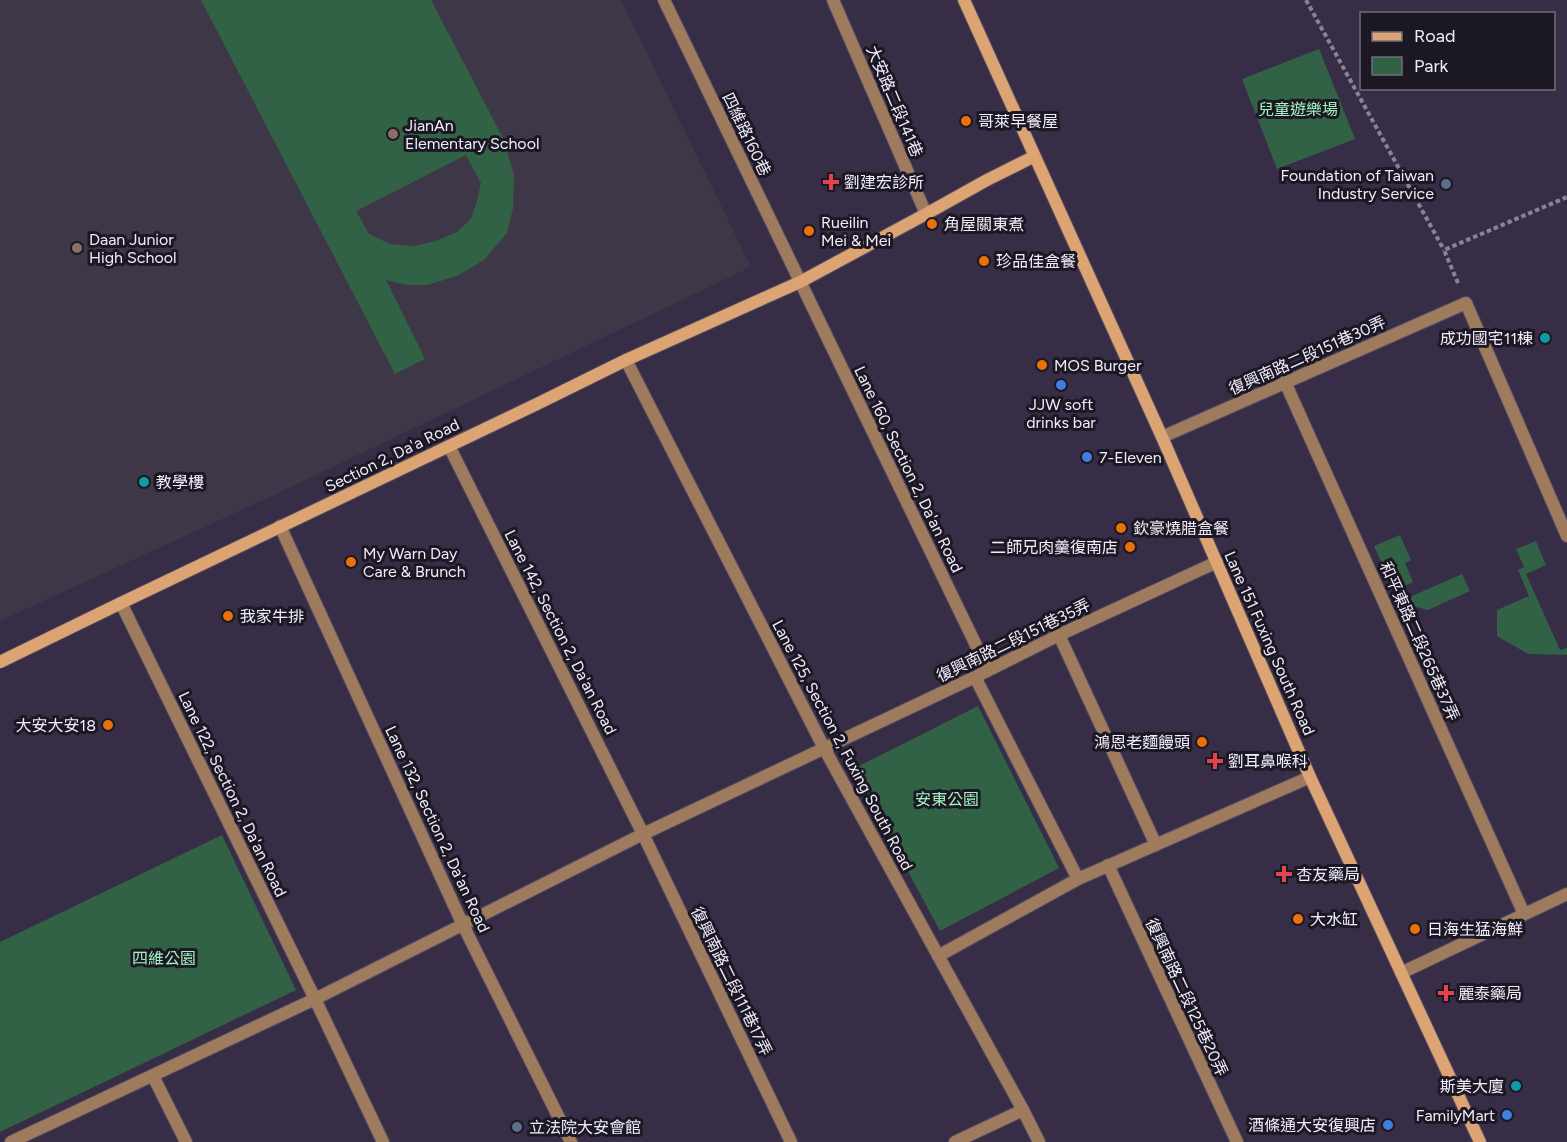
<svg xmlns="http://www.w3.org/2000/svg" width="1567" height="1142" viewBox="0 0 1567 1142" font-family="Figtree,'Noto Sans TC',sans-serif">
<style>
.education{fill:#3e3747}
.green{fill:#326245;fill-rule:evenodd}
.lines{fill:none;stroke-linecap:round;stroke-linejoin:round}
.lane-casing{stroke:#554c63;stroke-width:14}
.street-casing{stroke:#554c63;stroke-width:14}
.secondary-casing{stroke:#554c63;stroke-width:14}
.path{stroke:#8a8297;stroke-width:4;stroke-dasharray:4.5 3;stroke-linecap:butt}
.lane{stroke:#9e7b5d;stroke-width:12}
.street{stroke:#9e7b5d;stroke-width:12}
.secondary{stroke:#dba472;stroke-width:12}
.food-dot{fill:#e8710a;stroke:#1c1823;stroke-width:2}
.education-dot{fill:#8d6e63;stroke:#1c1823;stroke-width:2}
.health-dot{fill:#e0444e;stroke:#1c1823;stroke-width:2}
.service-dot{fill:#5c6f8a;stroke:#1c1823;stroke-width:2}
.culture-dot{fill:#0f9aa8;stroke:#1c1823;stroke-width:2}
.shop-dot{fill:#3f7fe0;stroke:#1c1823;stroke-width:2}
.labels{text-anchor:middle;stroke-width:6;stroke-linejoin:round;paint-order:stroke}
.street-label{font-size:16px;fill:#f1ecfc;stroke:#1c1823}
.park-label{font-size:16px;fill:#a1f2be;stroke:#1c1823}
.poi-label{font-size:16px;fill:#f1ecfc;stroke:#1c1823;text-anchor:start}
</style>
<rect width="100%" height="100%" fill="#372d46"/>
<path class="education" d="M0 0H621L751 267 272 496 0 621Z"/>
<g class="green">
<path d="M201 0H431L504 140 514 175 513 208 507 233 484 260 457 276 427 285H407L386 280 425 359 395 374ZM466 155 481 183 477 201 471 219 457 232 436 241 414 246 390 244 369 234 356 211Z"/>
<path d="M1319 49 1355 139 1277 169 1242 79Z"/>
<path d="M1400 535 1411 560 1405 563 1413 582 1394 591 1374 546Z"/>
<path d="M1536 541 1546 565 1526 574 1560 650 1567 648V655L1528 654 1497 636V610L1529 596 1518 570 1524 567 1516 549Z"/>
<path d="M1462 574 1470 591 1428 610 1405 604 1403 600Z"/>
<path d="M978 706 1059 868 940 931 853 769Z"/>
<path d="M222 835 296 990 0 1132V942Z"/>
</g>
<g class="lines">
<g class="lane-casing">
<g id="lane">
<path d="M664 0 988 670"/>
<path d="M833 0 926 214"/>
<path d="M626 360 824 748 1023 1110 1039 1142"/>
<path d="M1285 382 1524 914"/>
<path d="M1162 437 1466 303 1567 536"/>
<path d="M449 446 643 834 791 1142"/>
<path d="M280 526 463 925 571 1142"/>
<path d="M1059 635 1156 845"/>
<path d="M975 677 1078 879"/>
<path d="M1108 865 1237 1142"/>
<path d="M938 956 1078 879 1310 777"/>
<path d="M1401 973 1567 894"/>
<path d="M11 1142 315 999 643 834 975 677 1059 635 1217 562"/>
</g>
</g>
<g class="street-casing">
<g id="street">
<path d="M121 603 315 999 383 1142"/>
<path d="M153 1076 186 1142"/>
<path d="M955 1142 1023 1110"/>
</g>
</g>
<g class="secondary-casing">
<g id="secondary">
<path d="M964 0 1162 437 1310 777 1480 1142"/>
<path d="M0 662 121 603 539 403 626 360 800 282 926 214 987 180 1033 157"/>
</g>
</g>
<g class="path">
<path d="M1306 0 1444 250"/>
<path d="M1458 283 1444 250 1567 197"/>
</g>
<use href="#lane" class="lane"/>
<use href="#street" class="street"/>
<use href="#secondary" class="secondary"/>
</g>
<g class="food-dot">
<circle cx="966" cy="121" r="6"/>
<circle cx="932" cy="224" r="6"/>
<circle cx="809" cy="231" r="6"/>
<circle cx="984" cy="261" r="6"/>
<circle cx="1042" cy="365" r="6"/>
<circle cx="1121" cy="528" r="6"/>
<circle cx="1130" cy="547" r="6"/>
<circle cx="351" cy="562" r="6"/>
<circle cx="228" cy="616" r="6"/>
<circle cx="108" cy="725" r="6"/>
<circle cx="1202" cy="742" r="6"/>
<circle cx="1298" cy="919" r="6"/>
<circle cx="1415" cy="929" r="6"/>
</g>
<g class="education-dot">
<circle cx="393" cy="134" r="6"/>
<circle cx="77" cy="248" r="6"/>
</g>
<g class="health-dot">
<path d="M828 173h6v6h6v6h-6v6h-6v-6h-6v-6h6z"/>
<path d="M1212 752h6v6h6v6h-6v6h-6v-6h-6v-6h6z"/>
<path d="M1281 865h6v6h6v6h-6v6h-6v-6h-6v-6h6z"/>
<path d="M1443 984h6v6h6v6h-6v6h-6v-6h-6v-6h6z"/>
</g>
<g class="service-dot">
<circle cx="1446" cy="184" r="6"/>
<circle cx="517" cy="1127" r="6"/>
</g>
<g class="culture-dot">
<circle cx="1545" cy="338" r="6"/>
<circle cx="144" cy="482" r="6"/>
<circle cx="1516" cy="1086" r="6"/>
</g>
<g class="shop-dot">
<circle cx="1061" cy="385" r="6"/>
<circle cx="1087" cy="457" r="6"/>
<circle cx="1507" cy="1115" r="6"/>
<circle cx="1388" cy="1125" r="6"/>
</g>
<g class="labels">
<g class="street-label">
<text transform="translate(895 101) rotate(67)" y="6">大安路二段141巷</text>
<text transform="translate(747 134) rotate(64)" y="6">四維路160巷</text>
<text transform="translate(1307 355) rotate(-24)" y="6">復興南路二段151巷30弄</text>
<text transform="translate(392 455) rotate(-26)" y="6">Section 2, Da'a Road</text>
<text transform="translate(909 469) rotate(64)" y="6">Lane 160, Section 2, Da'an Road</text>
<text transform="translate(561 632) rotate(63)" y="6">Lane 142, Section 2, Da'an Road</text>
<text transform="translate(1013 640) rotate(-26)" y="6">復興南路二段151巷35弄</text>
<text transform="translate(1420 641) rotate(66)" y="6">和平東路二段265巷37弄</text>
<text transform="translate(1270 643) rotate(66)" y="6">Lane 151 Fuxing South Road</text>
<text transform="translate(843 745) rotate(62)" y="6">Lane 125, Section 2, Fuxing South Road</text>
<text transform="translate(233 794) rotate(64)" y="6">Lane 122, Section 2, Da'an Road</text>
<text transform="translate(438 829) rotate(65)" y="6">Lane 132, Section 2, Da'an Road</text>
<text transform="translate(732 981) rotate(64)" y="6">復興南路二段111巷17弄</text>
<text transform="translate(1187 997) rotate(65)" y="6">復興南路二段125巷20弄</text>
</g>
<g class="park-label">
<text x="1298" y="115">兒童遊樂場</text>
<text x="947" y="805">安東公園</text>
<text x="164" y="964">四維公園</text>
</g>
<g class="poi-label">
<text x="978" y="127">哥萊早餐屋</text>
<text x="405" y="131">JianAn<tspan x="405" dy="18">Elementary School</tspan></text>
<text x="1434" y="181" text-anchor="end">Foundation of Taiwan<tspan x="1434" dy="18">Industry Service</tspan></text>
<text x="844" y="188">劉建宏診所</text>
<text x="821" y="228">Rueilin<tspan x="821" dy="18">Mei &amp; Mei</tspan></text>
<text x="944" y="230">角屋關東煮</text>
<text x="89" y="245">Daan Junior<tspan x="89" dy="18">High School</tspan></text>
<text x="996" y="267">珍品佳盒餐</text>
<text x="1533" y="344" text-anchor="end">成功國宅11棟</text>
<text x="1054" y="371">MOS Burger</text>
<text x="1061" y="410" text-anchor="middle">JJW soft<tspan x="1061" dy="18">drinks bar</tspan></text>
<text x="1099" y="463">7-Eleven</text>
<text x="156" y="488">教學樓</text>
<text x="1133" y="534">欽豪燒腊盒餐</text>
<text x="1118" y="553" text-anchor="end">二師兄肉羹復南店</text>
<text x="363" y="559">My Warn Day<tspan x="363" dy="18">Care &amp; Brunch</tspan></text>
<text x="240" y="622">我家牛排</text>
<text x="96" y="731" text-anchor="end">大安大安18</text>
<text x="1190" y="748" text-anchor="end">鴻恩老麵饅頭</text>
<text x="1228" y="767">劉耳鼻喉科</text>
<text x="1296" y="880">杏友藥局</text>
<text x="1310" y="925">大水缸</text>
<text x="1427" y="935">日海生猛海鮮</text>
<text x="1458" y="999">麗泰藥局</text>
<text x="1504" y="1092" text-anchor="end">斯美大廈</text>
<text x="1495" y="1121" text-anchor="end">FamilyMart</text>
<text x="1376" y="1131" text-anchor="end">酒條通大安復興店</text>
<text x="529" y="1133">立法院大安會館</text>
</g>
</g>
<rect x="1360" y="12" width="195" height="78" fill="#1c1823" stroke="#716d7a" stroke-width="1.5"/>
<rect x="1372" y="32" width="30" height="9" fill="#dba472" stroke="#716d7a" stroke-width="1.5"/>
<text x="1414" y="42" font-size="18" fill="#f1ecfc">Road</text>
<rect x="1372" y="57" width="30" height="18" fill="#326245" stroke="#716d7a" stroke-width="1.5"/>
<text x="1414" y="72" font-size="18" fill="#f1ecfc">Park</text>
</svg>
